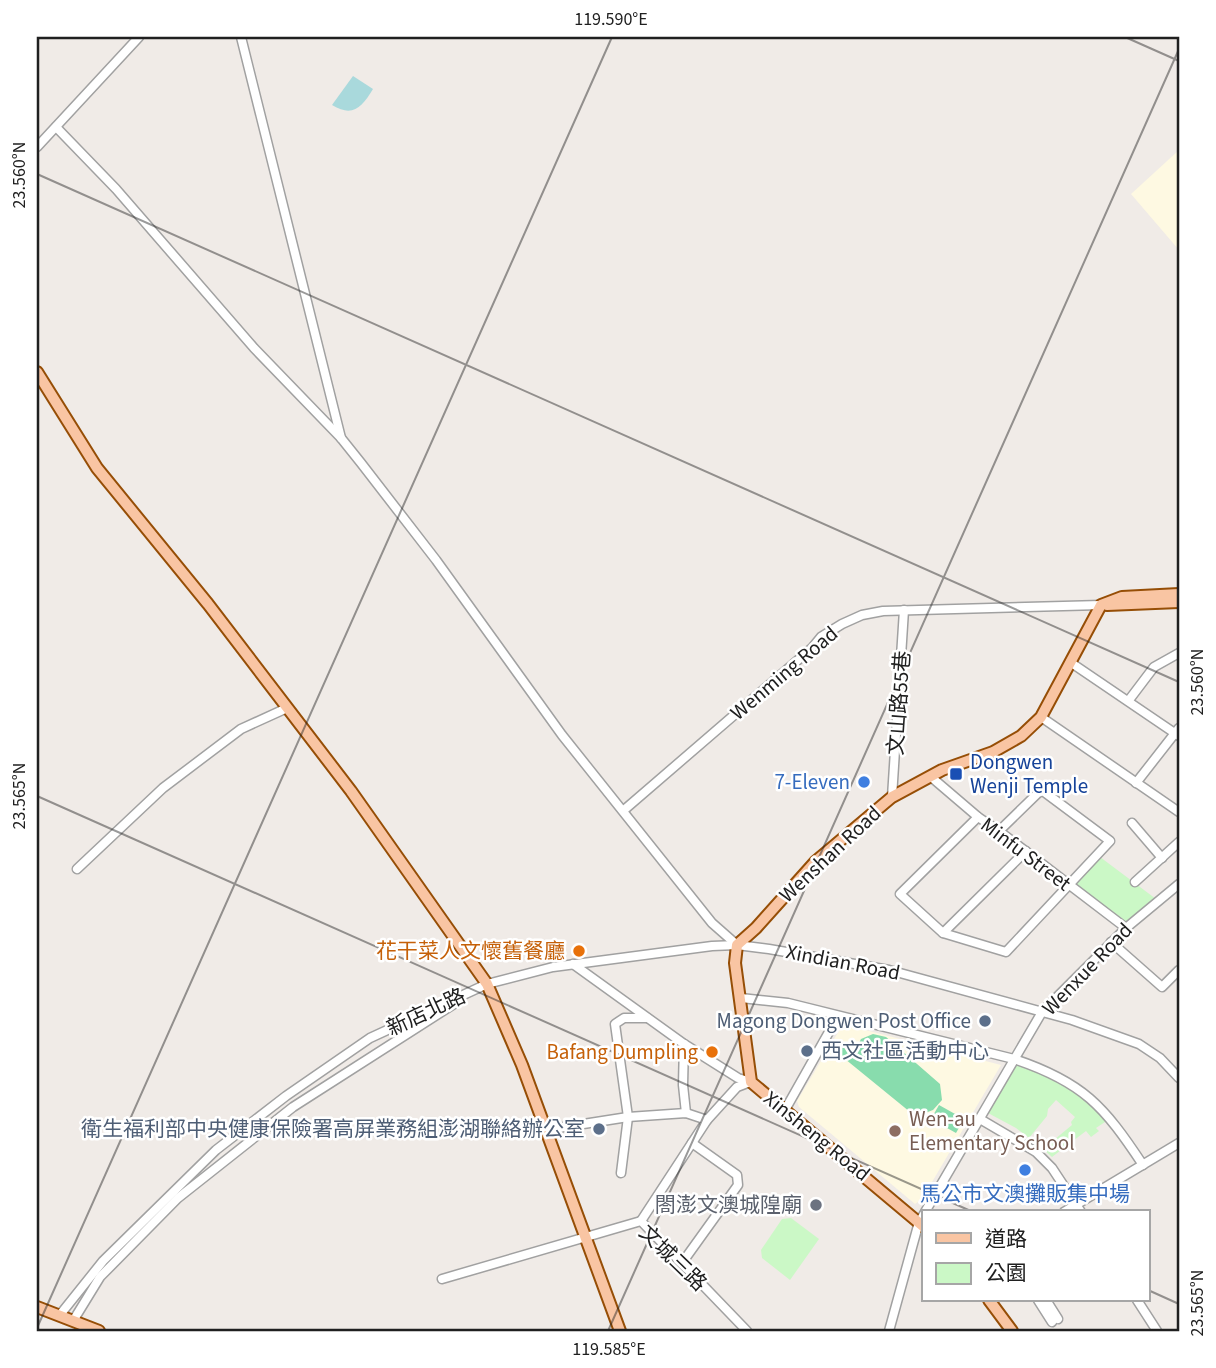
<svg xmlns="http://www.w3.org/2000/svg" width="1216" height="1368" viewBox="0 0 1216 1368" font-family="'Source Sans 3','Noto Sans TC',sans-serif">
<style>
.education{fill:#fef9e2}
.park{fill:#cbf8c6}
.pitch{fill:#88dcad}
.water{fill:#a9d9dc}
.lines{fill:none;stroke-linecap:round;stroke-linejoin:round}
.minor-casing{stroke:#a1a1a1;stroke-width:11}
.major-casing{stroke:#964e06;stroke-width:14}
.minor{stroke:#fff;stroke-width:8}
.major{stroke:#f9c5a3;stroke-width:10}
.ticks{fill:none;stroke:#202020;stroke-width:2;stroke-opacity:0.45}
.transit-dot{fill:#1a4fb4;stroke:#fff;stroke-width:2.5}
.shop-dot{fill:#3f7fe0;stroke:#fff;stroke-width:2.5}
.food-dot{fill:#e8710a;stroke:#fff;stroke-width:2.5}
.service-dot{fill:#5c6f8a;stroke:#fff;stroke-width:2.5}
.education-dot{fill:#8d6e63;stroke:#fff;stroke-width:2.5}
.worship-dot{fill:#6b7280;stroke:#fff;stroke-width:2.5}
.labels{text-anchor:middle;stroke-width:5;stroke-linejoin:round;paint-order:stroke}
.street-label{font-size:21px;fill:#202020;stroke:#fff}
.transit-label{font-size:21px;fill:#164399;stroke:#fff;text-anchor:start}
.shop-label{font-size:21px;fill:#366cbe;stroke:#fff;text-anchor:end}
.food-label{font-size:21px;fill:#c56008;stroke:#fff;text-anchor:end}
.service-label{font-size:21px;fill:#4e5e75;stroke:#fff;text-anchor:end}
.education-label{font-size:21px;fill:#785e54;stroke:#fff;text-anchor:start}
.worship-label{font-size:21px;fill:#5b616d;stroke:#fff;text-anchor:end}
.neatline{fill:none;stroke:#202020;stroke-width:2.5}
.ticks-label{font-size:18px;text-anchor:middle;fill:#202020}
</style>
<rect width="100%" height="100%" fill="#f0ebe7"/>
<g class="education">
<path d="M1179 150V250L1131 194Z"/>
<path d="M846 1025 1001 1065 922 1199 915 1204 799 1107 797 1101 840 1029Z"/>
</g>
<g class="park">
<path d="M1100 857 1156 899 1126 925 1071 885Z"/>
<path d="M1015 1061 1080 1091 1108 1120 1096 1128 1099 1131 1091 1137 1086 1131 1052 1157 1043 1149 1072 1125 1071 1122 1075 1117 1056 1100 1048 1109 1047 1116 1029 1138 1016 1128 988 1113Z"/>
<path d="M791 1218 819 1239 790 1280 762 1258 761 1250 782 1219Z"/>
</g>
<g class="pitch">
<path d="M873 1034 886 1037 940 1084 942 1100 933 1110 925 1113 931 1119 926 1125 834 1050 839 1044 853 1055 861 1039Z"/>
<path d="M939 1105 964 1119 956 1133 931 1119Z"/>
</g>
<path class="water" d="M353 76 373 89C362 107 353 118 332 105Z"/>
<g class="lines">
<g class="minor-casing">
<g id="minor">
<path d="M241 37 341 438"/>
<path d="M56 127 116 189 254 348 341 438 361 463 436 560 562 735 712 923 737 945"/>
<path d="M37 147 139 37"/>
<path d="M1070 662 1179 736"/>
<path d="M1129 700 1154 667 1179 653"/>
<path d="M1041 717 1179 812"/>
<path d="M930 776 978 817 999 831 1126 928"/>
<path d="M1136 783 1179 728"/>
<path d="M892 797 904 610"/>
<path d="M624 810 812 648 821 637 842 624 862 615 883 611 1101 605"/>
<path d="M978 817 900 894 943 933 1006 952 1110 841 1043 791 1038 793 999 831"/>
<path d="M1132 823 1162 858"/>
<path d="M77 869 163 788 241 729 287 708"/>
<path d="M1135 882 1179 842"/>
<path d="M943 933 1026 851"/>
<path d="M1111 942 1162 987 1179 970"/>
<path d="M573 964 684 1044 738 1078 751 1082"/>
<path d="M741 998 788 1003 1014 1059C1083 1082 1104 1106 1143 1165"/>
<path d="M684 1044 683 1085 686 1113"/>
<path d="M785 1110 838 1016"/>
<path d="M980 1119 1036 1152 1052 1168 1081 1212"/>
<path d="M545 1130 628 1117 686 1113 707 1120"/>
<path d="M621 1173 628 1117 615 1024 624 1018H647"/>
<path d="M925 1212 1042 1012 1126 928 1179 884"/>
<path d="M1064 1212 1179 1143"/>
<path d="M641 1221 707 1120 737 1087 750 1082"/>
<path d="M682 1263 738 1185 737 1175 692 1143"/>
<path d="M442 1279 641 1221 747 1331"/>
<path d="M1038 1300 1052 1322"/>
<path d="M1046 1300 1058 1319"/>
<path d="M1137 1300 1157 1331"/>
<path d="M59 1316 103 1261 216 1150 286 1096 370 1038 487 984 553 967 712 946 737 945 769 949 889 970 1072 1020 1139 1044 1160 1058 1179 1078"/>
<path d="M73 1321 100 1277 178 1198 293 1107 457 1002"/>
<path d="M889 1331 919 1222 924 1214"/>
</g>
</g>
<g class="major-casing">
<g id="major">
<path d="M37 372 97 468 208 604 351 791 487 984 522 1065 620 1331"/>
<path d="M1107 605 1179 602"/>
<path d="M924 1227 751 1082 735 963 737 945 756 928 816 861 892 797 942 770 993 752 1021 736 1041 717 1101 605 1122 597 1179 594"/>
<path d="M989 1300 1012 1331"/>
<path d="M37 1307 99 1331"/>
</g>
</g>
<use href="#minor" class="minor"/>
<use href="#major" class="major"/>
</g>
<path class="ticks" d="M1125 37 1179 61M37 41 38 37M37 174 1179 682M37 796 973 1212M1148 1290 1179 1304M37 1328 612 37M608 1331 1179 49"/>
<rect class="transit-dot" x="949" y="767" width="14" height="14" rx="3.5"/>
<g class="shop-dot">
<circle cx="864" cy="782" r="7"/>
<circle cx="1025" cy="1170" r="7"/>
</g>
<g class="food-dot">
<circle cx="579" cy="951" r="7"/>
<circle cx="712" cy="1052" r="7"/>
</g>
<g class="service-dot">
<circle cx="985" cy="1021" r="7"/>
<circle cx="807" cy="1051" r="7"/>
<circle cx="599" cy="1129" r="7"/>
</g>
<circle class="education-dot" cx="895" cy="1131" r="7"/>
<circle class="worship-dot" cx="816" cy="1205" r="7"/>
<g class="labels">
<g class="street-label">
<text transform="translate(784 673) rotate(-40)" y="7">Wenming Road</text>
<text transform="translate(899 703) rotate(-86)" y="7">文山路55巷</text>
<text transform="translate(830 854) rotate(-43)" y="7">Wenshan Road</text>
<text transform="translate(1026 854) rotate(37)" y="7">Minfu Street</text>
<text transform="translate(843 962) rotate(11)" y="7">Xindian Road</text>
<text transform="translate(1087 969) rotate(-46)" y="7">Wenxue Road</text>
<text transform="translate(426 1012) rotate(-25)" y="7">新店北路</text>
<text transform="translate(817 1136) rotate(39)" y="7">Xinsheng Road</text>
<text transform="translate(673 1258) rotate(44)" y="7">文城三路</text>
</g>
<g class="transit-label">
<text x="970" y="769">Dongwen<tspan x="970" dy="24">Wenji Temple</tspan></text>
</g>
<g class="shop-label">
<text x="850" y="789">7-Eleven</text>
<text x="1025" y="1201" text-anchor="middle">馬公市文澳攤販集中場</text>
</g>
<g class="food-label">
<text x="565" y="958">花干菜人文懷舊餐廳</text>
<text x="698" y="1059">Bafang Dumpling</text>
</g>
<g class="service-label">
<text x="971" y="1028">Magong Dongwen Post Office</text>
<text x="821" y="1058" text-anchor="start">西文社區活動中心</text>
<text x="585" y="1136">衛生福利部中央健康保險署高屏業務組澎湖聯絡辦公室</text>
</g>
<g class="education-label">
<text x="909" y="1126">Wen-au<tspan x="909" dy="24">Elementary School</tspan></text>
</g>
<g class="worship-label">
<text x="802" y="1212">閤澎文澳城隍廟</text>
</g>
</g>
<rect width="1216" height="1368" fill="none" stroke="#ffffff" stroke-width="77"/>
<rect x="922" y="1210" width="228" height="91" fill="#ffffff" stroke="#a6a6a6" stroke-width="2"/>
<rect x="936" y="1233" width="35" height="10" fill="#f9c5a3" stroke="#a6a6a6" stroke-width="2"/>
<text x="985" y="1246" font-size="21" fill="#202020">道路</text>
<rect x="936" y="1263" width="35" height="21" fill="#cbf8c6" stroke="#a6a6a6" stroke-width="2"/>
<text x="985" y="1280" font-size="21" fill="#202020">公園</text>
<rect x="38" y="38" width="1140" height="1292" class="neatline"/>
<g class="ticks-label">
<text x="611" y="25">119.590°E</text>
<text transform="translate(19 175) rotate(-90)" y="6">23.560°N</text>
<text transform="translate(1197 682) rotate(-90)" y="6">23.560°N</text>
<text transform="translate(19 796) rotate(-90)" y="6">23.565°N</text>
<text transform="translate(1197 1303) rotate(-90)" y="6">23.565°N</text>
<text x="609" y="1355">119.585°E</text>
</g>
</svg>
